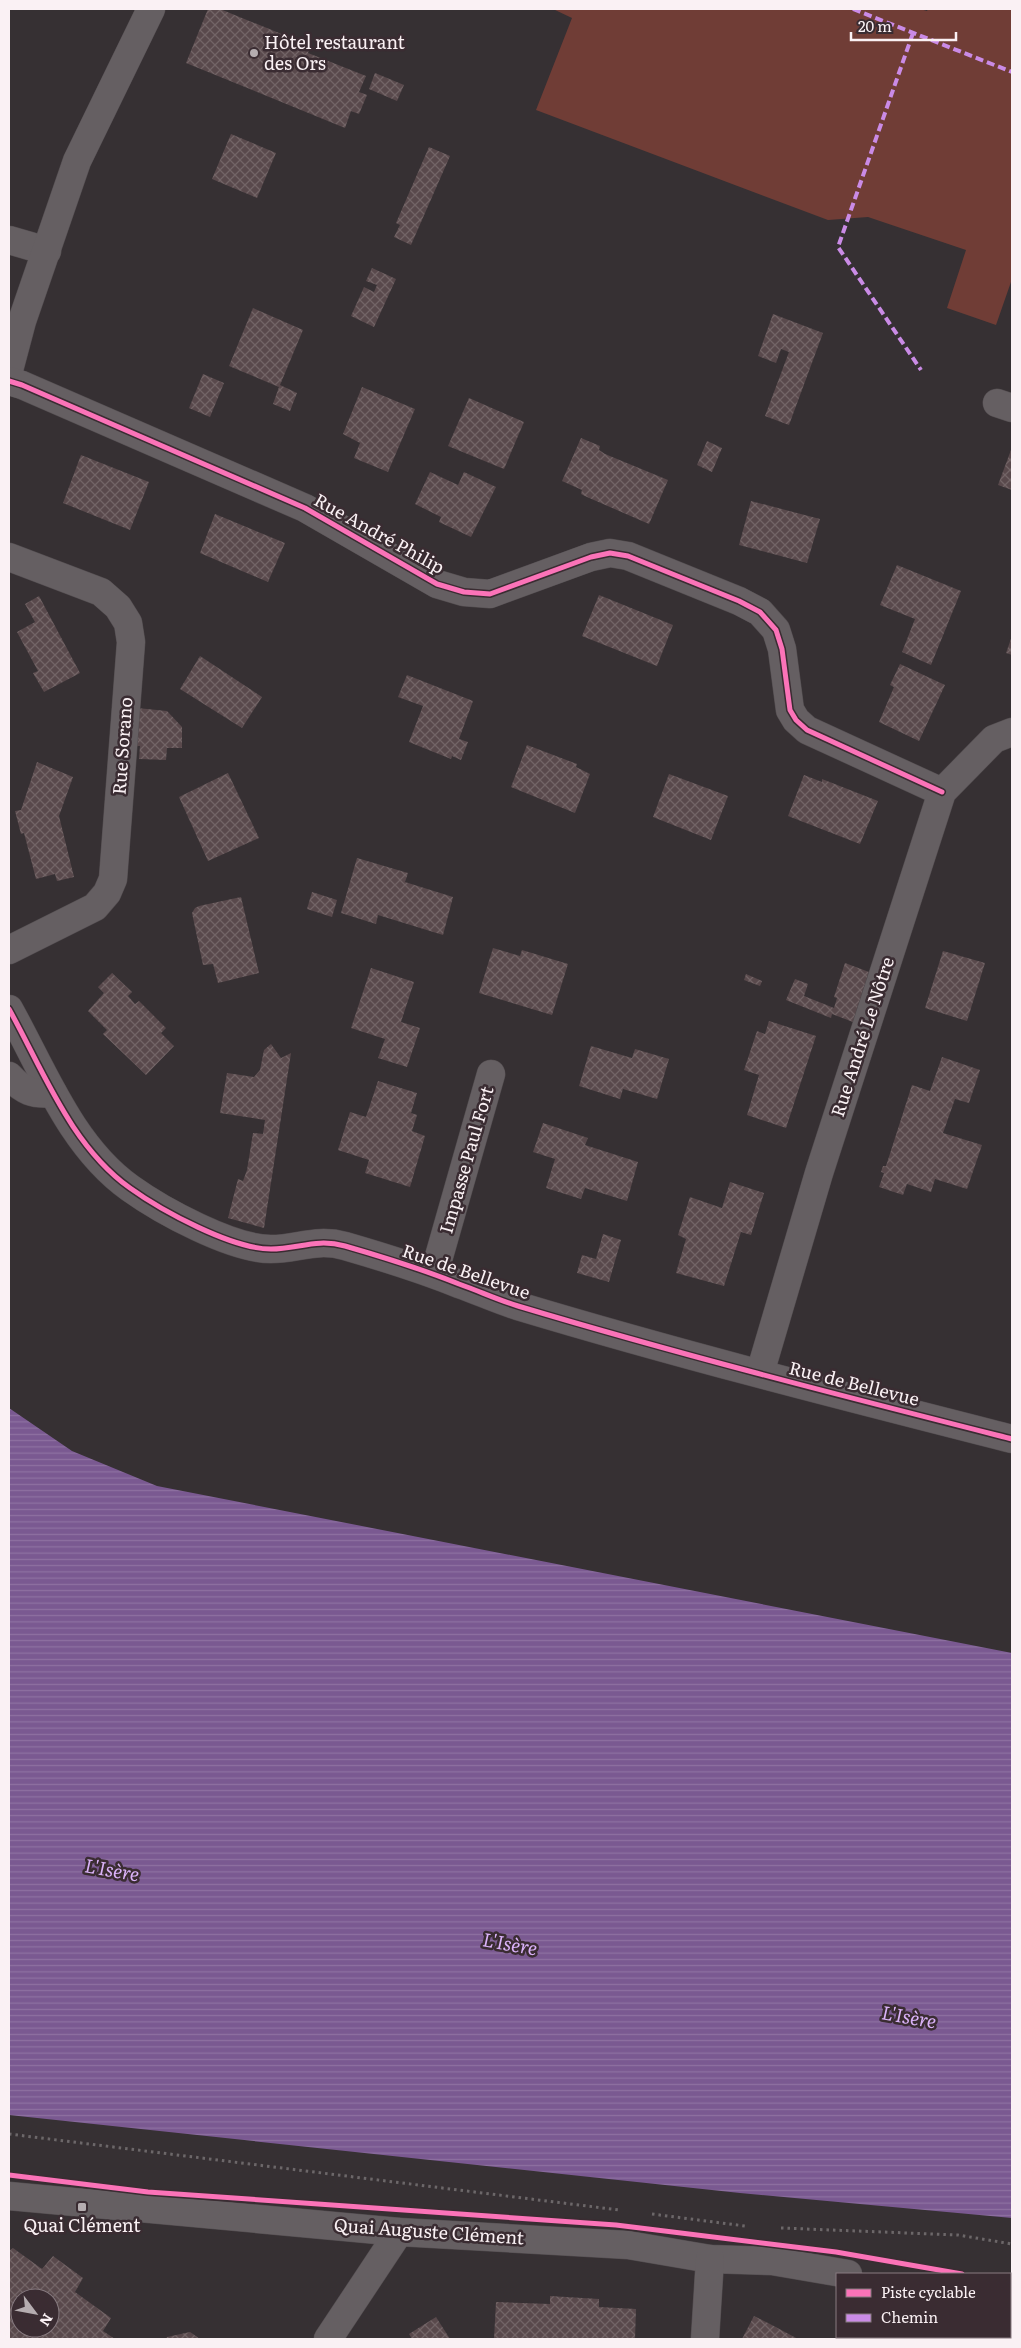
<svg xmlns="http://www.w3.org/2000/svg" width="1021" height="2348" viewBox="0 0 1021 2348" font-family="Literata,serif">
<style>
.green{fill:#703d36}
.water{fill:url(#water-rules)}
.building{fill:url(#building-cross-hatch);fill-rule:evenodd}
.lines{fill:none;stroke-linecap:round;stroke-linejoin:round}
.minor-casing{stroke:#524c4f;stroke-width:29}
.path{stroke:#6c6769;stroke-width:3;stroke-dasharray:2.5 4;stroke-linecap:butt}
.minor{stroke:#655f62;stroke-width:28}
.quiet{stroke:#ca8be6;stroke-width:4;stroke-dasharray:8 4;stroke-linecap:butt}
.cycleway-casing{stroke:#3a2c32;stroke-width:8}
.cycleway{stroke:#fb73b8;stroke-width:5}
.poi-dot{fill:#b5adb0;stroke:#3a2c32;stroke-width:2}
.labels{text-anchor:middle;stroke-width:5;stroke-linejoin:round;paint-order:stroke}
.poi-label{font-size:18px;fill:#faf1f4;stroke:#3a2c32;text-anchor:start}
.street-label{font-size:18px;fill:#faf1f4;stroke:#3a2c32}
.water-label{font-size:19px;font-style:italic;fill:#dab2f8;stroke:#3a2c32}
</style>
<defs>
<pattern id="water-rules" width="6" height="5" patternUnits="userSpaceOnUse" patternTransform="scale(1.25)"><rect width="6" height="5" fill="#7a5991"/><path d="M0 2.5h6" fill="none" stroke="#8e71a1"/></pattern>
<pattern id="building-cross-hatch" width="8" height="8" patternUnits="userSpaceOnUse" patternTransform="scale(1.25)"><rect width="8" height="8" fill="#59494c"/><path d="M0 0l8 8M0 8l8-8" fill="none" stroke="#726466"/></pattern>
</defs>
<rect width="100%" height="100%" fill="#363033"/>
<path class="green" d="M553 9H920L927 11 928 9H1012V279L996 325 947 308 966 250 868 217 828 220 536 110 572 18Z"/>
<path class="water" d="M9 1408 72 1451 157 1486 1012 1653V2218L740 2193 9 2115Z"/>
<g class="building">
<path d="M208 9H220L311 46 308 53 366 76 359 92 367 95 359 114 351 111 345 128 186 63Z"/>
<path d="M375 73 404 85 397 101 369 89Z"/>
<path d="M231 134 276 153 257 198 212 179Z"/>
<path d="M429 147 450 156 411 245 394 237 400 225 396 223Z"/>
<path d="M372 268 396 279 374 327 351 316 364 287 374 292 377 285 366 281Z"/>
<path d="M253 308 303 330 280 385 297 393 290 411 273 404 279 387 229 366Z"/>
<path d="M773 314 823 333 789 425 765 416 789 352 781 349 776 363 758 356Z"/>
<path d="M203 374 224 383 210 417 189 408Z"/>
<path d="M362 387 415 409 388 472 354 458 360 443 343 434Z"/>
<path d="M469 398 524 422 504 469 448 446Z"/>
<path d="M581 438 600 446 599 450 605 454 668 480 649 524 587 497 581 494 582 490 562 481Z"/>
<path d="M707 441 722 448 712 472 697 465Z"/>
<path d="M1011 450 1012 451V490L998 485Z"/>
<path d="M81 455 149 482 130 530 63 503Z"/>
<path d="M430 472 458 485 464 472 496 487 471 537 439 522 441 517 415 504Z"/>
<path d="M751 501 820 519 807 563 739 545Z"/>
<path d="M215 514 285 543 268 582 200 553Z"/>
<path d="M897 565 961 591 931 665 902 652 915 619 880 605Z"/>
<path d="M599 595 673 625 657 666 582 636Z"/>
<path d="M39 596 80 673 44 692 33 673 38 671 17 632 35 622 25 604Z"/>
<path d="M1012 636V655L1006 653Z"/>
<path d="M200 656 262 697 242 728 180 689Z"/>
<path d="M900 664 945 685 919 741 879 722 894 687 890 685Z"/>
<path d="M407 675 473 701 459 739 468 742 461 760 452 756 451 759 409 742 423 706 398 697Z"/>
<path d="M137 708 167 711 182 727V748H167L166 760 139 759 140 746H136Z"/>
<path d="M527 745 577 764 576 767 590 774 575 813 511 787Z"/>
<path d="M37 762 73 777 59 816 74 877 57 881 55 874 36 879 24 833 21 834 15 811 21 810Z"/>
<path d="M228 773 259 838 208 861 179 797Z"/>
<path d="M669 774 728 796 711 840 653 817Z"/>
<path d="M804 775 822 782V779L878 801 860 844 788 816Z"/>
<path d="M357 858 408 873 405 882 453 897 443 935 378 915 376 924 341 913Z"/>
<path d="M312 892 337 900 332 917 307 909Z"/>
<path d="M241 897 259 973 218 983 213 964 203 965 192 913 195 908 199 906Z"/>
<path d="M493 948 520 956 522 950 568 964 552 1015 479 993Z"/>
<path d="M943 951 985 963 967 1021 925 1008Z"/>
<path d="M845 963 869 972 853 1022 832 1014 831 1018 786 1000 795 979 808 984 804 996 834 1008 837 998 834 997Z"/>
<path d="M371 968 414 982 401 1022 420 1028 407 1067 378 1058 385 1039 351 1028Z"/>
<path d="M112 973 132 992 128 996 135 1004 139 1001 166 1028 161 1033 174 1046 146 1075 103 1034 107 1030 88 1011 104 993 98 987Z"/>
<path d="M746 974 762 981 760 986 744 980Z"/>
<path d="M769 1021 816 1036 786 1128 747 1115 759 1075 744 1070 757 1031 765 1034Z"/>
<path d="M271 1044 281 1058 291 1053 264 1228 228 1218 238 1179 243 1181 247 1170 253 1133 263 1134 265 1120 220 1113 227 1073 254 1077 260 1070 264 1050Z"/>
<path d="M591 1046 632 1058 635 1049 669 1059 657 1099 623 1089 620 1099 579 1086Z"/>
<path d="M942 1057 980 1070 969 1103 955 1099 943 1133 982 1145 967 1189 935 1179 931 1192 907 1184 903 1195 879 1187 884 1173 881 1172 883 1166H886L912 1085 930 1091Z"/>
<path d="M378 1081 417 1093 411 1113 417 1115 412 1131 425 1136 410 1187 365 1173 369 1160 338 1150 350 1112 366 1117Z"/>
<path d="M543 1123 588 1138 585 1145 638 1162 627 1201 585 1188 581 1199 546 1188 555 1159 533 1152Z"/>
<path d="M730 1182 764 1193 751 1235 741 1232 724 1286 676 1273 686 1239 678 1235 690 1197 722 1208Z"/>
<path d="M603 1234 621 1240 609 1282 577 1273 582 1255 596 1259Z"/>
<path d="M13 2248 42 2269 53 2256 83 2278 75 2292 111 2318 103 2331 115 2339H9V2251ZM20 2298H50V2328H20Z"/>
<path d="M550 2296 599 2299V2307L636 2309 635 2339H494L496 2302 550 2304Z"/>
<path d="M754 2316 770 2324 798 2339H742Z"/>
<path d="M436 2317 450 2339H412L409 2334Z"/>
<path d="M190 2332 200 2339H166L167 2337Z"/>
</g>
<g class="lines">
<g class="minor-casing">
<g id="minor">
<path d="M9 240 47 251"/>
<path d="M9 370 22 321 77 161 151 9"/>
<path d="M9 381 22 385 305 508 437 584 464 592 490 594 591 557 610 553 628 556 739 601 760 612 776 630 782 649 790 710 796 720 807 730 942 792"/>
<path d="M997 403 1012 408"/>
<path d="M9 557 101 592 118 607 128 623 131 642 113 879 107 893 95 907 9 950"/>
<path d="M9 1009C43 1070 71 1146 130 1188 162 1211 232 1249 271 1249 298 1249 316 1238 345 1246 383 1257 422 1269 459 1284 479 1291 498 1300 518 1306 681 1355 847 1397 1012 1439"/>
<path d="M9 1076C23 1091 33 1095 53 1093"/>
<path d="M434 1274 491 1074"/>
<path d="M760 1373 819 1173 942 792 994 739 1012 732"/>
<path d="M9 2196 399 2232 628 2245 710 2259 772 2261 848 2274"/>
<path d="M1010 2303 1012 2304"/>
<path d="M328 2339 399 2232"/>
<path d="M705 2339 710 2259"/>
</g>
</g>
<g class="path">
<path d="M9 2134 619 2210"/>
<path d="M652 2214 745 2226"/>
<path d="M781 2228 958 2235 1012 2244"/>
</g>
<use href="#minor" class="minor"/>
<g class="quiet">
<path d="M853 9 1012 72"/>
<path d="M913 33 838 247 921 370"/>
</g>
<g class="cycleway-casing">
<g id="cycleway">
<path d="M9 381 22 385 305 508 437 584 464 592 490 594 591 557 610 553 628 556 739 601 760 612 776 630 782 649 790 710 796 720 807 730 942 792"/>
<path d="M9 1009C43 1070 71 1146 130 1188 162 1211 232 1249 271 1249 298 1249 316 1238 345 1246 383 1257 422 1269 459 1284 479 1291 498 1300 518 1306 681 1355 847 1397 1012 1439"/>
<path d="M9 2175 148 2192 616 2225 836 2252 962 2274"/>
</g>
</g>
<use href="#cycleway" class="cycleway"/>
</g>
<g class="poi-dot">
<circle cx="254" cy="53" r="5"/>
<rect x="77" y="2202" width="10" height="10" rx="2.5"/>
</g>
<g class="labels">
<g class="poi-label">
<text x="264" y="49">Hôtel restaurant<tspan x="264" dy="21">des Ors</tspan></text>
<text x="82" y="2232" text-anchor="middle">Quai Clément</text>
</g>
<g class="street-label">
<text transform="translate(379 534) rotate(29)" y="6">Rue André Philip</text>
<text transform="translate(123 746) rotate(-86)" y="6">Rue Sorano</text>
<text transform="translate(863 1037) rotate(-72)" y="6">Rue André Le Nôtre</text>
<text transform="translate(467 1160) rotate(-74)" y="6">Impasse Paul Fort</text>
<text transform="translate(466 1272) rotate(19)" y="6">Rue de Bellevue</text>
<text transform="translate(854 1384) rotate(14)" y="6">Rue de Bellevue</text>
<text transform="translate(429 2232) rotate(4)" y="6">Quai Auguste Clément</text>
</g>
<g class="water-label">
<text transform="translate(112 1870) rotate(10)" y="7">L'Isère</text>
<text transform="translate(510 1944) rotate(10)" y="7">L'Isère</text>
<text transform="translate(909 2017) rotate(10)" y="7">L'Isère</text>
</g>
</g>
<rect width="1021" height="2348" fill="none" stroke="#faf1f4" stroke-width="20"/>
<rect x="836" y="2273" width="175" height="65" fill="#3a2c32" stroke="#877b80"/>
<rect x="846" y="2289" width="25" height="8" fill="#fb73b8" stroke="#877b80"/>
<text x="881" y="2298" font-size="15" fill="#faf1f4">Piste cyclable</text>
<rect x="846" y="2314" width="25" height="8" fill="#ca8be6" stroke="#877b80"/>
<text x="881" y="2323" font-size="15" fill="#faf1f4">Chemin</text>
<g transform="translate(35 2313) rotate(122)"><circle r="24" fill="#3a2c32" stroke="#877b80"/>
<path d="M0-4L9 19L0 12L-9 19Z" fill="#b5adb0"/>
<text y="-8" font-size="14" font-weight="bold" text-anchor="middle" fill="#faf1f4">N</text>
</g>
<path d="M851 32v8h105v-8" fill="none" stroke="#faf1f4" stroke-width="2.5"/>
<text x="858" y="32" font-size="15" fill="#faf1f4" stroke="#3a2c32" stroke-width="4" paint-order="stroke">20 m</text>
</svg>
